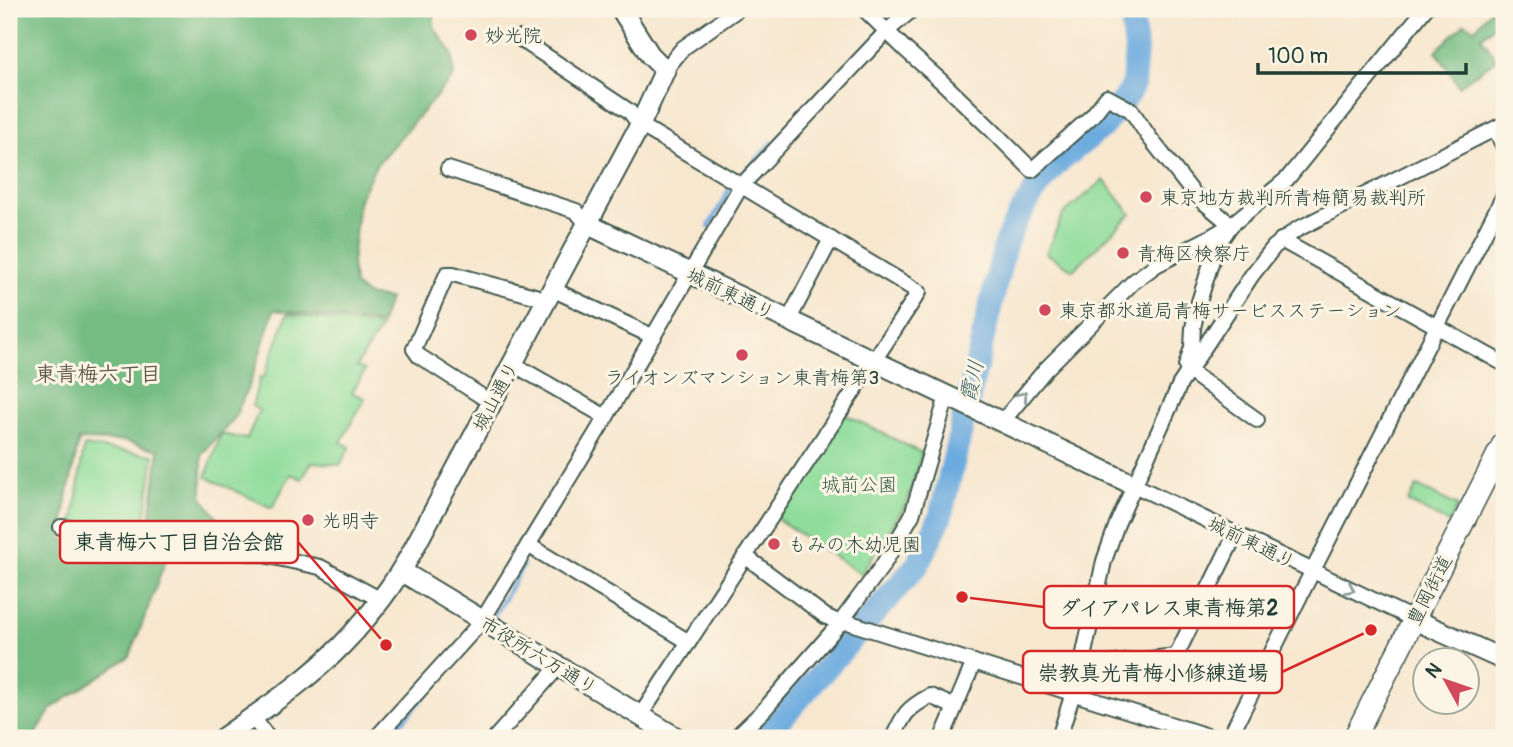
<svg xmlns="http://www.w3.org/2000/svg" width="1513" height="747" viewBox="0 0 1513 747" font-family="Pangolin,'Klee One',sans-serif">
<style>
.green{fill:#90dd9b;stroke:#588d68;stroke-width:2}
.forest{fill:#74bc83;stroke:#4a7c5c;stroke-width:2}
.lines{fill:none;stroke-linecap:round;stroke-linejoin:round}
.stream{stroke:#6cabdf;stroke-width:4.5}
.river{stroke:#6cabdf;stroke-width:24}
.street-casing{stroke:#3f564b;stroke-width:18}
.secondary-casing{stroke:#3f564b;stroke-width:23}
.primary-casing{stroke:#3f564b;stroke-width:24}
.street{stroke:#fff;stroke-width:14}
.secondary{stroke:#fff;stroke-width:19}
.primary{stroke:#fff;stroke-width:21}
.oneway{stroke:#8f9e9a}
.poi-dot{fill:#d1495b;stroke:#fcf5e5;stroke-width:2.5}
.labels{text-anchor:middle;stroke-width:6;stroke-linejoin:round;paint-order:stroke}
.poi-label{font-size:19px;fill:#1f3d34;stroke:#fcf5e5;text-anchor:start}
.street-label{font-size:19px;fill:#1f3d34;stroke:#fcf5e5}
.park-label{font-size:19px;fill:#365d49;stroke:#fcf5e5}
.neighbourhood-label{font-size:21px;font-weight:bold;fill:#645a4d;stroke:#fcf5e5}
.water-label{font-size:21px;font-style:italic;fill:#365e67;stroke:#fcf5e5}
.leader{fill:none;stroke:#d62828;stroke-width:2.5}
.callout-dot{fill:#d62828;stroke:#fcf5e5;stroke-width:2.5}
.callout{fill:#fcf5e5;stroke:#d62828;stroke-width:2.5}
.callout-label{font-size:21px;text-anchor:middle;font-weight:bold;fill:#1f3d34}
</style>
<rect width="100%" height="100%" fill="#fcf5e5"/>
<filter id="ink" filterUnits="userSpaceOnUse"><feTurbulence type="fractalNoise" baseFrequency=".0143" numOctaves="2"/><feDisplacementMap in="SourceGraphic" scale="14" xChannelSelector="R" yChannelSelector="G"/><feConvolveMatrix kernelMatrix="1 2 1 2 8 2 1 2 1" color-interpolation-filters="sRGB"/></filter>
<filter id="wash" filterUnits="userSpaceOnUse"><feTurbulence type="fractalNoise" baseFrequency=".00686" numOctaves="4" result="noise"/><feDisplacementMap in="SourceGraphic" scale="28" xChannelSelector="R" yChannelSelector="G"/><feGaussianBlur stdDeviation="1.57" result="paint"/><feColorMatrix in="noise" values="0 0 0 0 0 0 0 0 0 0 0 0 0 0 0 0 0 1.4 0 .05"/><feComposite in="paint" operator="in"/></filter>
<g filter="url(#wash)">
<rect width="100%" height="100%" fill="#f7e7cf"/>
<g class="green">
<path d="M1104 180 1131 214 1073 270 1046 253 1063 214Z"/>
<path d="M287 314 381 327 356 367 365 370 352 393 365 398 341 442 350 447 340 465 312 462 302 479 291 474 272 508 206 477 221 434 247 439 259 410 252 406 260 377H264Z"/>
<path d="M844 414 922 453 907 503 861 574 776 518Z"/>
<path d="M84 446 154 455 143 533 73 523Z"/>
<path d="M1417 486 1458 506 1449 523 1408 502Z"/>
</g>
<g class="forest">
<path d="M9 9H434V27L452 53 454 76 376 165 359 199 352 263 354 285 367 295 389 299 381 324 274 310 250 383 234 419 202 454V497L222 524 193 537 166 535 150 521 159 450 123 441 79 440 66 502 62 540 168 554 130 656 52 708 33 738H9Z"/>
<path d="M1491 9H1504V17L1481 37 1497 59 1459 86 1436 51 1465 23 1475 29Z"/>
</g>
<g class="lines">
<g class="stream">
<path d="M742 175 772 143"/>
<path d="M709 227 729 190"/>
<path d="M492 619 523 566"/>
<path d="M388 738 456 660"/>
</g>
<path class="river" d="M764 738 918 564 940 518 1006 241 1017 219 1037 187 1055 165 1103 126 1129 93 1133 84 1136 50 1131 9"/>
</g>
</g>
<g filter="url(#ink)">
<g class="lines">
<g class="street-casing">
<g id="street">
<path d="M864 9 906 50 941 81 991 129 1032 170 1092 116 1107 97 1131 110 1149 137 1194 194 1231 225 1207 239 1156 265 1133 282 1045 370 1002 422"/>
<path d="M519 38 629 111 640 125 919 292 640 716"/>
<path d="M665 70 683 48 738 9"/>
<path d="M1495 129 1504 147"/>
<path d="M448 169 576 211 587 224"/>
<path d="M1281 240 1504 364"/>
<path d="M552 289 654 337"/>
<path d="M788 321 831 239"/>
<path d="M513 364 606 417"/>
<path d="M1186 366 1192 347 1193 328 1198 305 1216 247 1231 225 1287 179 1425 9"/>
<path d="M1189 371 1257 420"/>
<path d="M492 403 419 356 414 349 447 274H453L546 299"/>
<path d="M1134 485 1415 620"/>
<path d="M61 527 259 554 320 567 381 600"/>
<path d="M528 545 689 642"/>
<path d="M745 556 825 616 840 623 847 622 1214 738"/>
<path d="M1081 667 1176 656 1235 535"/>
<path d="M253 717 268 738"/>
<path d="M376 738 482 621 606 417 741 186 887 31 913 9"/>
<path d="M495 738 558 667"/>
<path d="M735 738 764 710 840 623 883 565 912 515 947 396"/>
<path d="M893 738C904 714 906 709 930 696L955 707"/>
<path d="M942 738 974 662"/>
<path d="M1059 738 1081 667 1104 561 1117 524 1180 384 1252 275 1274 247 1296 230 1504 124"/>
<path d="M1229 738 1306 584 1504 195"/>
</g>
</g>
<g class="secondary-casing">
<g id="secondary">
<path d="M587 224 1134 485"/>
<path d="M401 571 677 738"/>
<path d="M1415 620 1504 660"/>
<path d="M223 738C264 709 307 681 342 645 370 616 394 585 413 550L640 125 665 70 650 55 621 9"/>
</g>
</g>
<g class="primary-casing">
<path id="primary" d="M1354 738 1504 442"/>
</g>
<use href="#street" class="street"/>
<use href="#secondary" class="secondary"/>
<use href="#primary" class="primary"/>
</g>
<defs><path id="oneway-chevron" d="M-2-3.5L2.5 0L-2 3.5" fill="none" stroke-width="1.6" stroke-linecap="round" stroke-linejoin="round" transform="scale(1.75)"/></defs>
<g class="oneway">
<use href="#oneway-chevron" transform="translate(1023 396) rotate(-50)"/>
<use href="#oneway-chevron" transform="translate(1350 589) rotate(26)"/>
</g>
</g>
<g class="poi-dot">
<circle cx="471" cy="35" r="7"/>
<circle cx="1146" cy="197" r="7"/>
<circle cx="1123" cy="253" r="7"/>
<circle cx="1045" cy="310" r="7"/>
<circle cx="742" cy="355" r="7"/>
<circle cx="308" cy="520" r="7"/>
<circle cx="774" cy="544" r="7"/>
</g>
<g class="labels">
<g class="poi-label">
<text x="485" y="42">妙光院</text>
<text x="1160" y="204">東京地方裁判所青梅簡易裁判所</text>
<text x="1137" y="260">青梅区検察庁</text>
<text x="1059" y="317">東京都水道局青梅サービスステーション</text>
<text x="742" y="384" text-anchor="middle">ライオンズマンション東青梅第3</text>
<text x="322" y="527">光明寺</text>
<text x="788" y="551">もみの木幼児園</text>
</g>
<g class="street-label">
<text transform="translate(731 293) rotate(26)" y="7">城前東通り</text>
<text transform="translate(495 396) rotate(-62)" y="7">城山通り</text>
<text transform="translate(1252 542) rotate(26)" y="7">城前東通り</text>
<text transform="translate(1429 590) rotate(-63)" y="7">豊岡街道</text>
<text transform="translate(539 655) rotate(31)" y="7">市役所六万通り</text>
</g>
<g class="park-label">
<text x="859" y="491">城前公園</text>
</g>
<g class="neighbourhood-label">
<text x="98" y="381">東青梅六丁目</text>
</g>
<g class="water-label">
<text transform="translate(972 381) rotate(-77)" y="7">霞川</text>
</g>
</g>
<path class="leader" d="M386 645L298 542M962 597L1044 607M1371 630L1282 672"/>
<g class="callout-dot">
<circle cx="386" cy="645" r="7"/>
<circle cx="962" cy="597" r="7"/>
<circle cx="1371" cy="630" r="7"/>
</g>
<g class="callout">
<rect x="60" y="521" width="238" height="42" rx="7"/>
<rect x="1044" y="586" width="250" height="42" rx="7"/>
<rect x="1023" y="651" width="259" height="42" rx="7"/>
</g>
<g class="callout-label">
<text x="179" y="549">東青梅六丁目自治会館</text>
<text x="1169" y="615">ダイアパレス東青梅第2</text>
<text x="1153" y="680">崇教真光青梅小修練道場</text>
</g>
<rect width="1513" height="747" fill="none" stroke="#fcf5e5" stroke-width="35"/>
<g transform="translate(1446 681) rotate(310)"><circle r="33" fill="#fcf5e5" stroke="#a4ab9e" stroke-width="2"/>
<path d="M0-5L12 26L0 18L-12 26Z" fill="#d1495b"/>
<text y="-10" font-size="19" font-weight="bold" text-anchor="middle" fill="#1f3d34">N</text>
</g>
<path d="M1258 63v10h208v-10" fill="none" stroke="#1f3d34" stroke-width="3.5"/>
<text x="1268" y="63" font-size="21" fill="#1f3d34" stroke="#fcf5e5" stroke-width="5" paint-order="stroke">100 m</text>
</svg>
